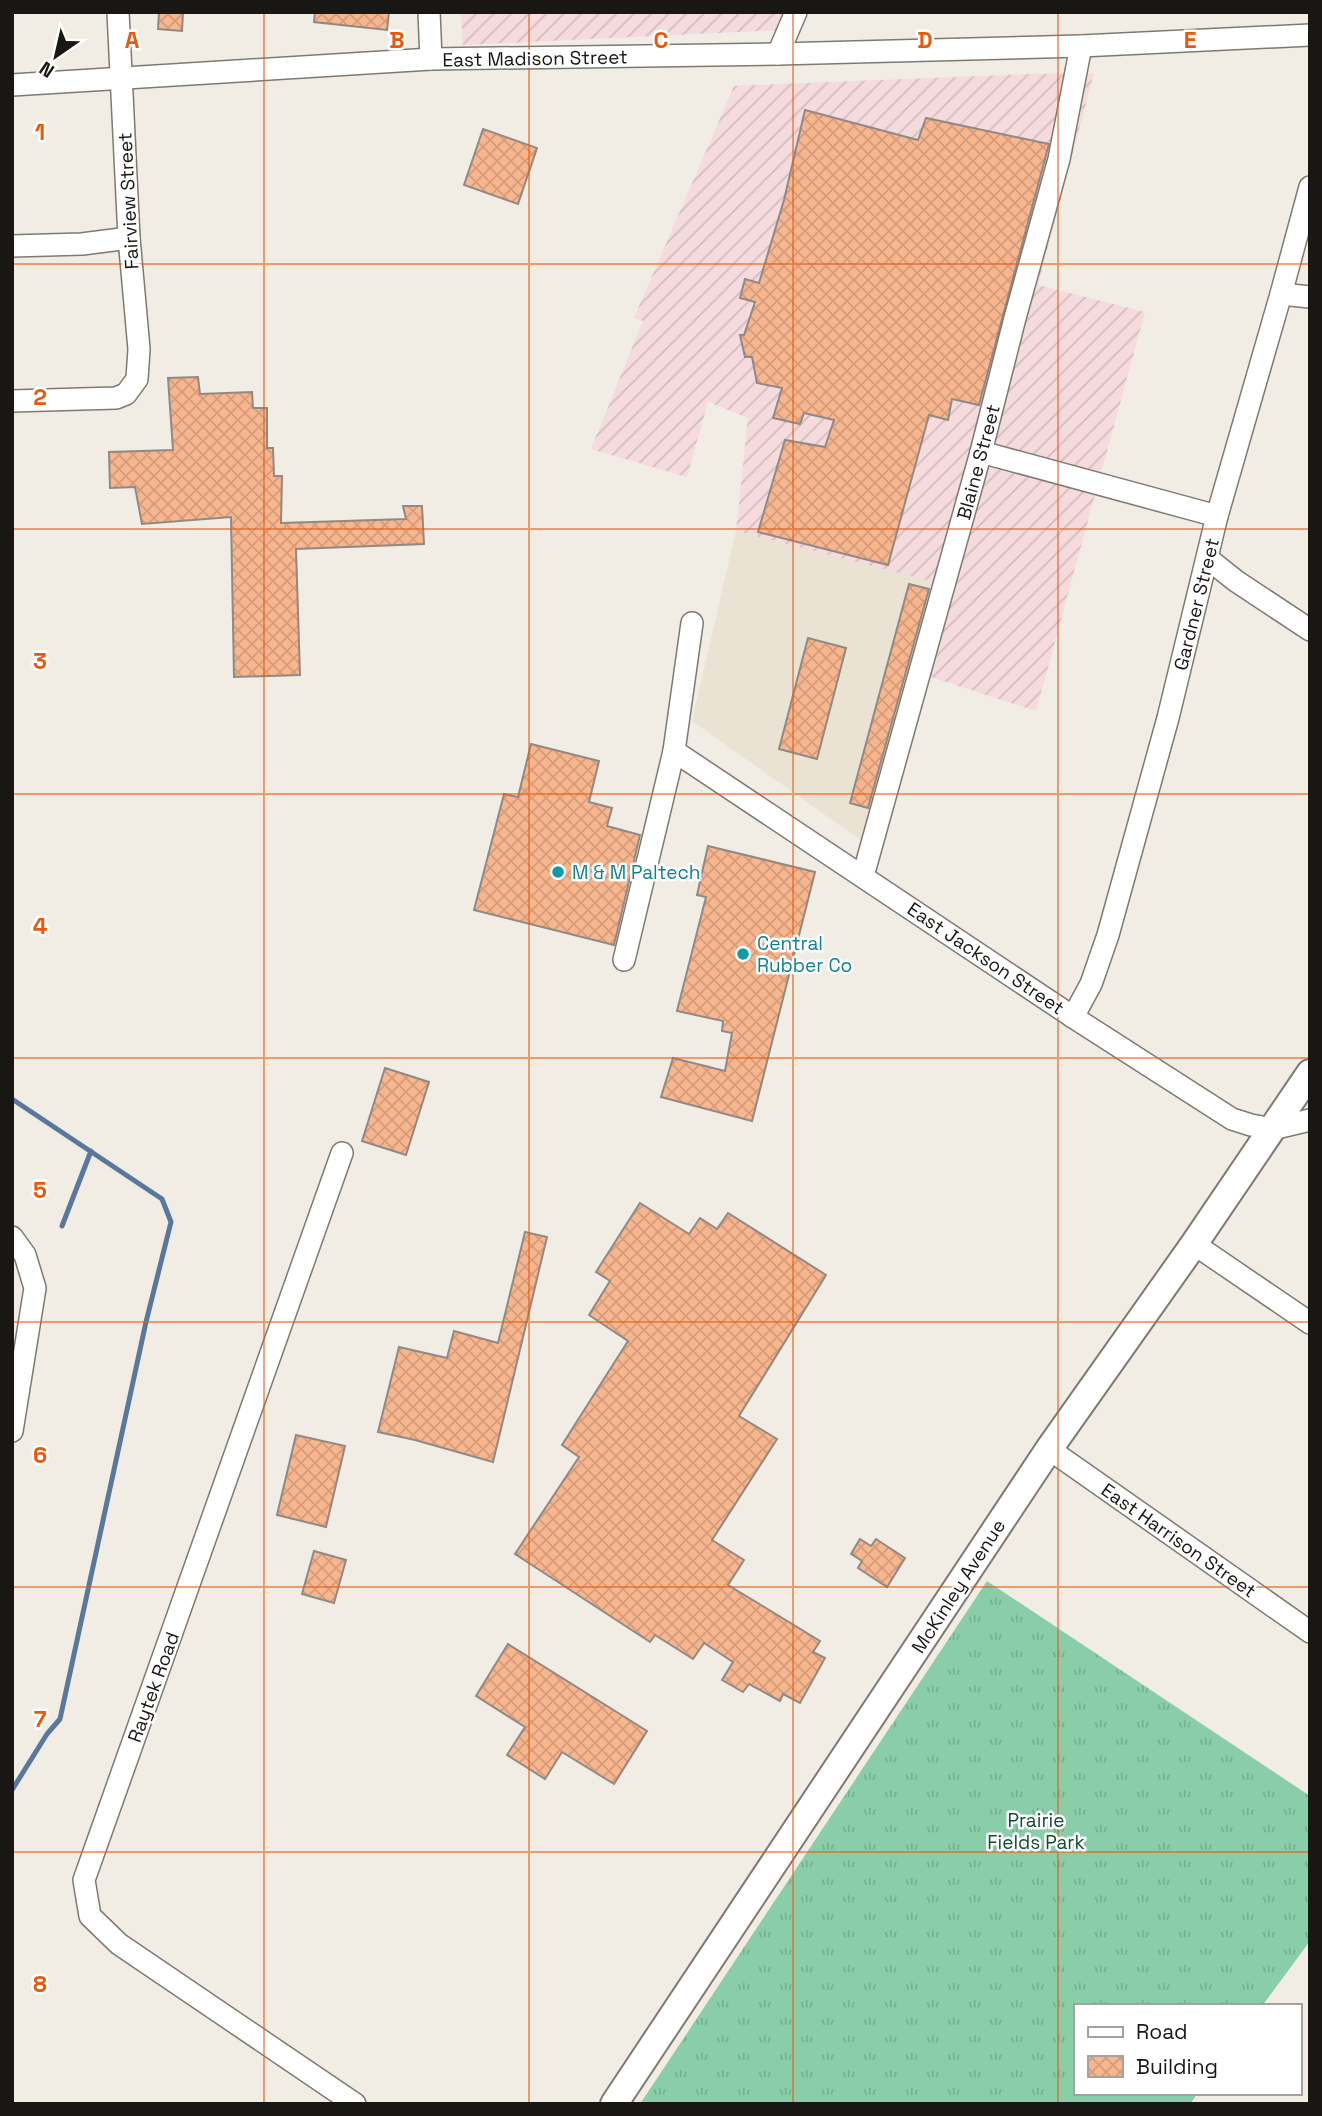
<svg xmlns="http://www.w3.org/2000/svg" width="1322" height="2116" viewBox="0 0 1322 2116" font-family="'Space Grotesk',sans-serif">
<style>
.built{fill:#eae2d2}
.industrial{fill:url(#industrial-furrows)}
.grass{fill:url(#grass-tufts)}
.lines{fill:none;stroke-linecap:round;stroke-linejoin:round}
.stream{stroke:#59789c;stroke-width:5}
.building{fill:url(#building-cross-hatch);stroke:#918984;stroke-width:2}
.minor-casing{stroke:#7e7a72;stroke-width:24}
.tertiary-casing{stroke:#7e7a72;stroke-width:30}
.minor{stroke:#fff;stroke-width:21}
.tertiary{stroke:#fff;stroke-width:26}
.grid{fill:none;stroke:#e8590c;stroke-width:2;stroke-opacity:0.55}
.culture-dot{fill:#0f9aa8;stroke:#fff;stroke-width:2.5}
.labels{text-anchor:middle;stroke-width:5;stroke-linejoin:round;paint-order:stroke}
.street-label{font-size:19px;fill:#191714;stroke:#fff}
.culture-label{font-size:19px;fill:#0d838f;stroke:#fff;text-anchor:start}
.park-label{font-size:19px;fill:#104a31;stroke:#fff}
.grid-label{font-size:23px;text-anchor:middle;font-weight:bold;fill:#e8590c;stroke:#fff;stroke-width:5;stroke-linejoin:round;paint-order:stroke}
</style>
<defs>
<pattern id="industrial-furrows" width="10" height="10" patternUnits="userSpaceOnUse" patternTransform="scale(1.75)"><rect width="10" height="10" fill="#f6dbde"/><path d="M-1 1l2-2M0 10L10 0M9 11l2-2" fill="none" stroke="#d2bbbe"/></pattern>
<pattern id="grass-tufts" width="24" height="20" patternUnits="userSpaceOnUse" patternTransform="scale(1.75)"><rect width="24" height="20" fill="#8acea9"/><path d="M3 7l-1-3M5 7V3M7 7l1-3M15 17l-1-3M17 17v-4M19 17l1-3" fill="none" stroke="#76b091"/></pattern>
<pattern id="building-cross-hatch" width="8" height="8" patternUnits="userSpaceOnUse" patternTransform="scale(1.75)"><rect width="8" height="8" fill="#f8b68e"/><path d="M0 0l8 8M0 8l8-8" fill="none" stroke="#d49c7a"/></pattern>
</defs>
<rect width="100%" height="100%" fill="#f1ece4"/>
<path class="built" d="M736 531 939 583 865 843 692 721Z"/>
<g class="industrial">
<path d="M461 12H789L781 30 463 45Z"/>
<path d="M1094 73 1038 285 1145 312 1036 711 912 671 938 583 736 531 748 418 708 402 687 477 591 449 643 321 634 318 734 86 1032 74Z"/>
</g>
<path class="grass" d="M987 1581 1310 1796V1941L1262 2006H1075V2093H1198L1190 2104H640Z"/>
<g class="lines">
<g class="stream">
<path d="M12 1099 162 1199 171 1222 146 1322 60 1719 47 1734 12 1790"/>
<path d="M62 1226 91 1151"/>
</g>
</g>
<g class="building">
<path d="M159 12H183L182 31 158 29Z"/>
<path d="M315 12H389L387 30 314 22Z"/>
<path d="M805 110 918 140 926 118 1049 144 979 405 952 399 948 420 929 415 888 565 758 532 785 440 825 447 834 420 804 413 800 424 773 418 782 388 757 383 752 357H745L740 335H744L755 302 740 298 745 279 759 283 784 200Z"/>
<path d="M483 129 537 148 518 204 464 185Z"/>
<path d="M198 377 200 394 252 392 253 408H267V448H273L274 476H282L281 523 406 519 403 506H422L424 544 296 549 300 675 234 677 231 517 142 524 135 487 110 488 109 452 173 450 168 378Z"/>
<path d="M909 584 929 589 868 808 850 803Z"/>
<path d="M808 638 846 648 817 759 779 749Z"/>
<path d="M531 744 599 761 589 802 612 808 607 826 640 835 614 945 474 910 504 794 518 797Z"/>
<path d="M708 846 815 872 752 1121 661 1097 673 1058 725 1071 732 1033 722 1031 723 1021 677 1011 706 897 697 895Z"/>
<path d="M385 1068 429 1082 406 1155 362 1141Z"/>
<path d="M640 1203 689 1234 700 1218 717 1229 728 1213 826 1275 739 1416 777 1439 712 1540 744 1560 728 1585 820 1641 813 1652 825 1658 800 1703 783 1694 780 1701 749 1684 743 1692 722 1680 733 1662 704 1643 693 1659 655 1635 650 1642 515 1554 579 1457 562 1445 628 1341 589 1315 610 1281 596 1272Z"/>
<path d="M525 1232 547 1237 493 1462 415 1440 378 1432 399 1347 447 1358 454 1331 498 1343Z"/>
<path d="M296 1435 345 1446 326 1527 277 1515Z"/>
<path d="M860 1539 871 1546 876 1539 905 1558 887 1587 858 1568 862 1561 851 1554Z"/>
<path d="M314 1551 346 1560 334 1603 302 1594Z"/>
<path d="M508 1644 647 1731 614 1784 562 1752 545 1779 507 1755 525 1727 476 1696Z"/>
</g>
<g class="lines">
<g class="minor-casing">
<g id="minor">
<path d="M429 12 431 59"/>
<path d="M778 54 796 12"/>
<path d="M12 85 431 59 778 54 1081 46 1310 35"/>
<path d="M12 246 82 244 129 238"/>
<path d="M1281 294 1310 297"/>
<path d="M12 401 116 398 126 394 137 379 139 349 129 238 118 12"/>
<path d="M981 452 1217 516"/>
<path d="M1207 558 1236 581 1310 630"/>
<path d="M674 751 1073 1017 1232 1119 1251 1125 1272 1129 1310 1120"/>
<path d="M863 876 981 452 1015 318 1059 159 1081 46"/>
<path d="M624 960 674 751 692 623"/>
<path d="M1073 1017 1091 984 1108 935 1168 718 1217 516 1281 294 1310 187"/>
<path d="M342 1153 84 1880 90 1916 119 1944 355 2104"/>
<path d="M12 1237 25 1255 35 1288 12 1431"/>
<path d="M1194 1244 1310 1323"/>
<path d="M1049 1449 1310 1632"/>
</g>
</g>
<g class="tertiary-casing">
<path id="tertiary" d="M614 2104 1049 1449 1194 1244 1310 1073"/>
</g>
<use href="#minor" class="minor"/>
<use href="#tertiary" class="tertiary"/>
</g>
<path class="grid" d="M264 12V2104M529 12V2104M793 12V2104M1058 12V2104M12 264H1310M12 529H1310M12 794H1310M12 1058H1310M12 1322H1310M12 1587H1310M12 1852H1310"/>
<g class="culture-dot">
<circle cx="558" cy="872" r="7"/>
<circle cx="743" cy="954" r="7"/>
</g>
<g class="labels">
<g class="street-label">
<text transform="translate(535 58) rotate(-1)" y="7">East Madison Street</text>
<text transform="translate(128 201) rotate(-93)" y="7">Fairview Street</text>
<text transform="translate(978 462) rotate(-75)" y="7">Blaine Street</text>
<text transform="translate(1196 604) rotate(-76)" y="7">Gardner Street</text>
<text transform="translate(986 958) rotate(34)" y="7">East Jackson Street</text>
<text transform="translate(1179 1540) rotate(35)" y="7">East Harrison Street</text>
<text transform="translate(958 1586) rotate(-57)" y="7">McKinley Avenue</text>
<text transform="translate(153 1687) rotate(-70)" y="7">Raytek Road</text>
</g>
<g class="culture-label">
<text x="572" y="879">M &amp; M Paltech</text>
<text x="757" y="950">Central<tspan x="757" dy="22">Rubber Co</tspan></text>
</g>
<g class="park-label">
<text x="1036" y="1827">Prairie<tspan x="1036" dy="22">Fields Park</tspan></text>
</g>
</g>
<g class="grid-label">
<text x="132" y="48">A</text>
<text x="397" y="48">B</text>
<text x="661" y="48">C</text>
<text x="925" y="48">D</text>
<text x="1190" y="48">E</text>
<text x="40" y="140">1</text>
<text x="40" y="405">2</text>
<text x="40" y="669">3</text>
<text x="40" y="934">4</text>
<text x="40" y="1198">5</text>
<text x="40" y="1463">6</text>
<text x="40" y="1727">7</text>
<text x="40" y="1992">8</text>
</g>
<rect width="1322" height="2116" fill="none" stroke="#191714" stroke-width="28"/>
<rect x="1074" y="2004" width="228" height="91" fill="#ffffff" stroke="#a3a2a1" stroke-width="2"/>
<rect x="1088" y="2027" width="35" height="10" fill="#ffffff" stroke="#a3a2a1" stroke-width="2"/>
<text x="1136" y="2039" font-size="21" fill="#191714">Road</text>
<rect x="1088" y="2056" width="35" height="21" fill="url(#building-cross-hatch)" stroke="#a3a2a1" stroke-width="2"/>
<text x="1136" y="2074" font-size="21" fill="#191714">Building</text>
<g transform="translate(56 56) rotate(214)" stroke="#ffffff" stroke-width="5" paint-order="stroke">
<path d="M0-5L12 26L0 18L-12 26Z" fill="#191714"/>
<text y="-10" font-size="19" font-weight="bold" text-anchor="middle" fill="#191714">N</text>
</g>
</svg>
